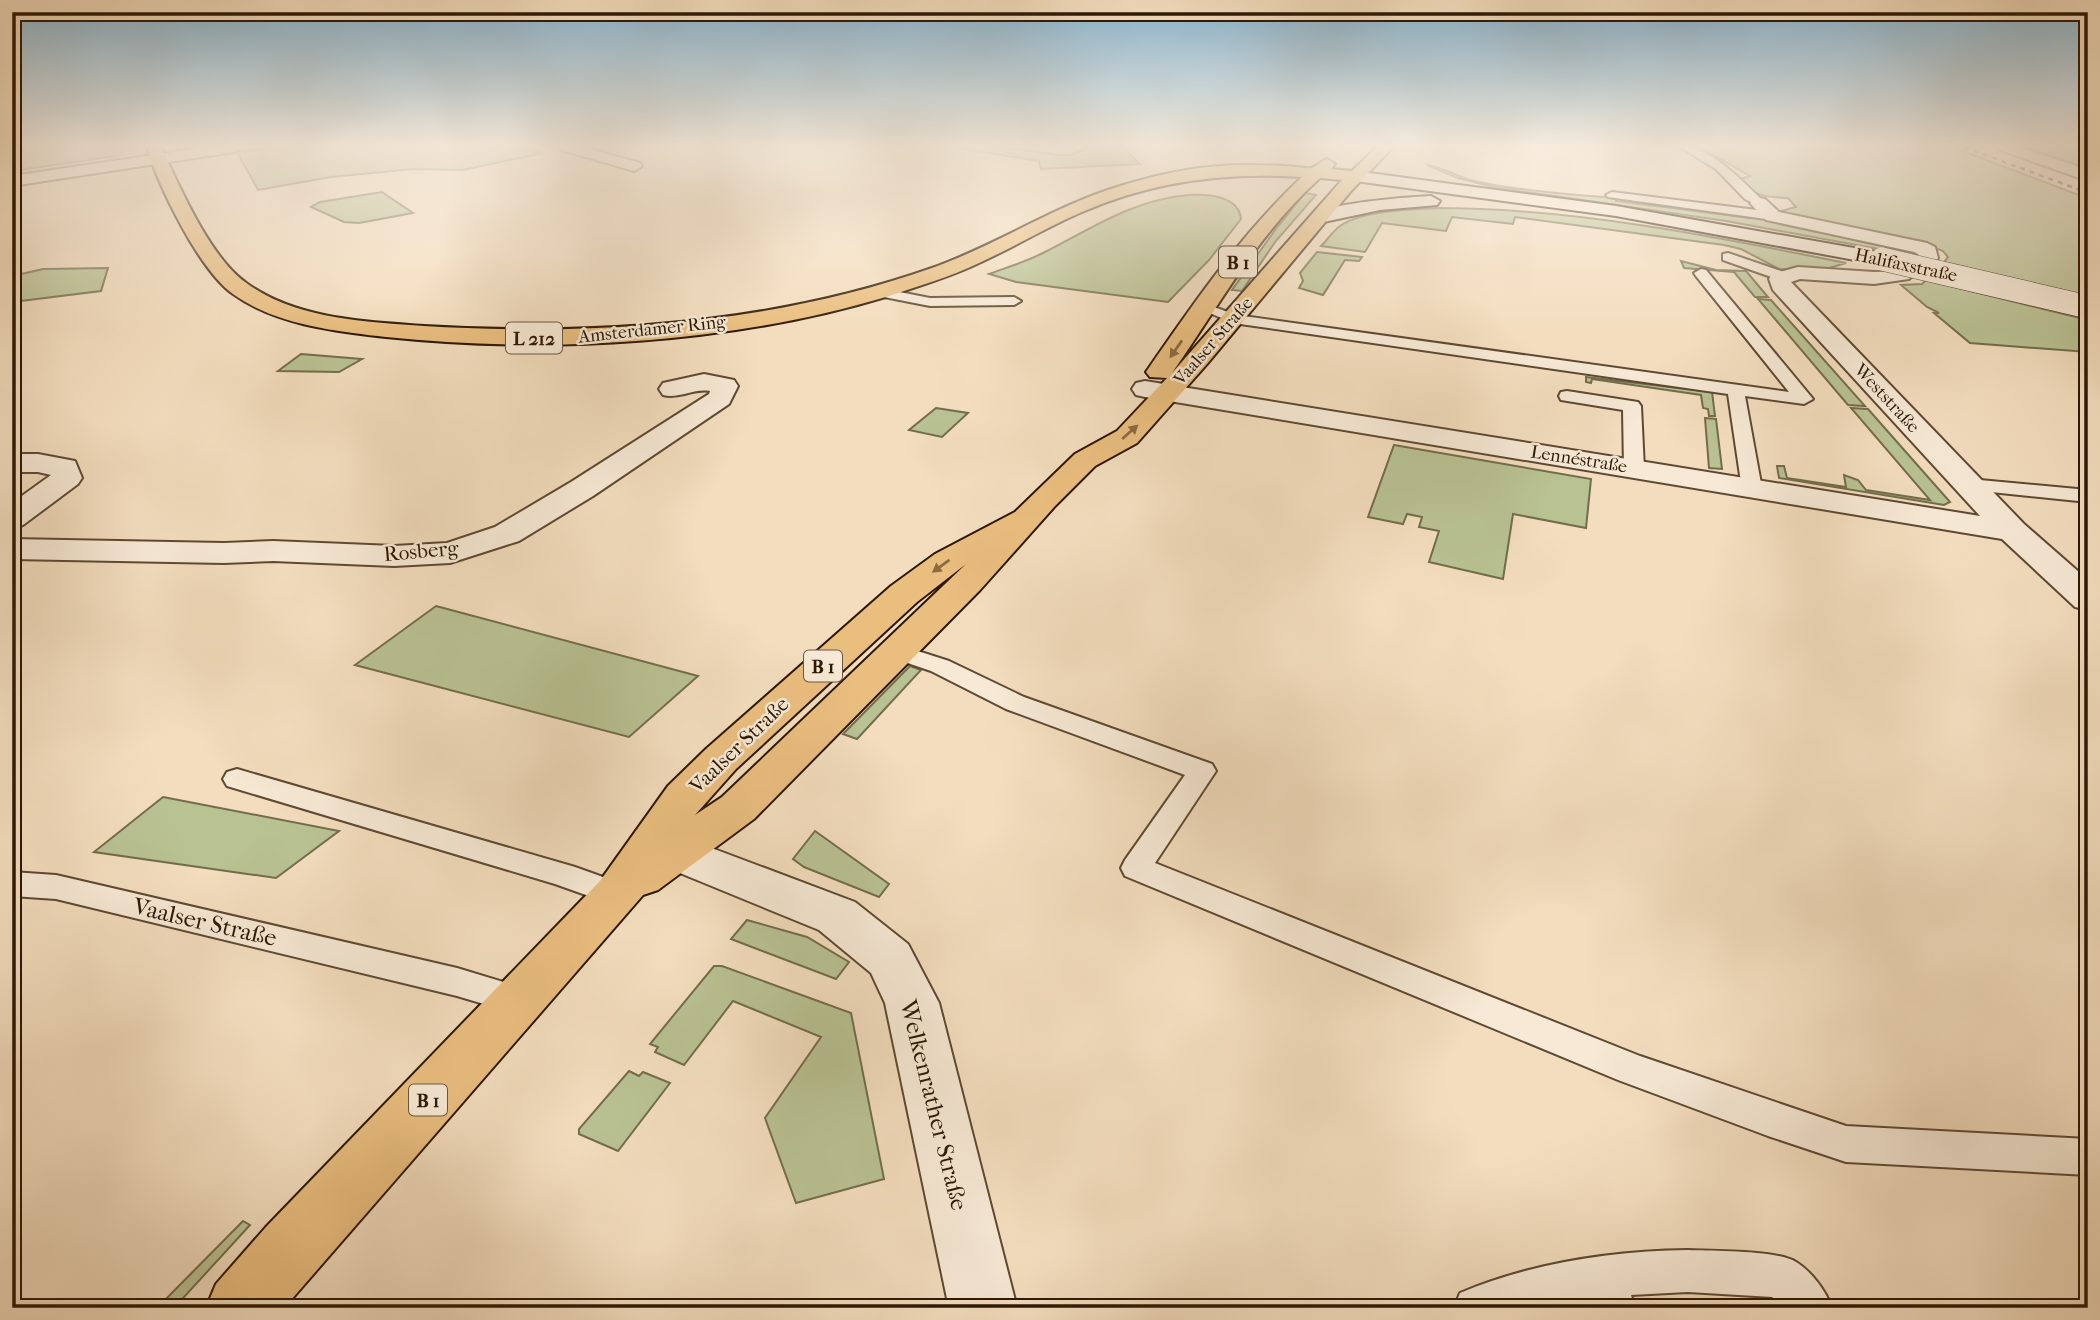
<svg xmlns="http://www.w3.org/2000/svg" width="2100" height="1320" viewBox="0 0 2100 1320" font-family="'IM FELL French Canon',serif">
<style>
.green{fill:#b9c293;stroke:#736d4b;stroke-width:2}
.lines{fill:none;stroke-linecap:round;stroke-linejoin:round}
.service-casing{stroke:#5e4932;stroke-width:4}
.minor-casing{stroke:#5e4932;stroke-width:4}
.secondary-casing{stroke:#2d1803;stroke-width:4}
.primary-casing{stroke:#2d1803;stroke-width:4}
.service{fill:#f7e9d5;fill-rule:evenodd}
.minor{fill:#f7e9d5;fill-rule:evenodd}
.secondary{fill:#f7e9d5;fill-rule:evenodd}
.primary{fill:#eabe7f;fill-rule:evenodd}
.rail{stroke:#2d1803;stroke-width:2.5;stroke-dasharray:5 5;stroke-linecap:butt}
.secondary-bridge-casing{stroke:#2d1803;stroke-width:24;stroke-linecap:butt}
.secondary-bridge{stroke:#f7e9d5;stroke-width:23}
.oneway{fill:#8c6b41}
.labels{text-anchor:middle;stroke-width:5;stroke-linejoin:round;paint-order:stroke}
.far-street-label{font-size:18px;fill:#2d1803;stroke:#f7e9d5}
.shield{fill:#f7e9d5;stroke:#6a5742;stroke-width:2}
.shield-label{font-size:19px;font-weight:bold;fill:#2d1803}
.street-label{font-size:21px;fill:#2d1803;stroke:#f7e9d5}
.near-street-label{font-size:24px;fill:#2d1803;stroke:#f7e9d5}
</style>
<rect width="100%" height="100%" fill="#f3ddbe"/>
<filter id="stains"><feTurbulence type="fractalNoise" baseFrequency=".00286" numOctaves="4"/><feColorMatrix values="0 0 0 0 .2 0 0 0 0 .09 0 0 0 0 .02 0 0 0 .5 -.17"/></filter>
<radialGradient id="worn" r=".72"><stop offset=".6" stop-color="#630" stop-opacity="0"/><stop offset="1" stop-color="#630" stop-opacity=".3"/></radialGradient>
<g class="green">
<path d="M12 147H123V155L12 171Z"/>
<path d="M274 147H521L543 153 463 170 413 169 331 177 258 190 237 152Z"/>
<path d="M951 147H1002L1059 155H1071L1089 147H1123L1140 164 1041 169 1039 161Z"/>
<path d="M1699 147H1952L2071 192 2088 199V296L1944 262 1948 257 1943 251 1922 243 1790 216 1781 211 1796 207 1788 198C1767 197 1753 197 1741 179L1750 176Z"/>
<path d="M2024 147H2088V168Z"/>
<path d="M1427 165C1444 167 1457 177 1474 181 1521 191 1570 195 1617 198L1616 201 1750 218 1752 214 1904 248 1906 251 1905 254 1726 221 1493 187 1458 178Z"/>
<path d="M382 192 413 213 359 223 344 222 311 207 320 202Z"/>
<path d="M1305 193 1316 195 1275 242 1242 291 1232 290 1278 226Z"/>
<path d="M1189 195C1208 194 1239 196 1241 219L1209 260 1168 302 1016 282 989 274C1008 267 1028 261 1045 252 1092 228 1135 199 1189 195Z"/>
<path d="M1437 208C1574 208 1718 237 1846 263L1822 270 1779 269 1741 249 1724 245 1515 217 1513 224 1452 217 1446 231 1382 223 1365 252 1321 246C1327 240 1333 231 1340 226 1362 210 1411 210 1437 208Z"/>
<path d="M1317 252 1362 257 1359 261 1345 260 1323 295 1299 288 1303 281 1300 273Z"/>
<path d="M1681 261 1716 270 1746 271 1768 297H1755L1734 272 1684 268Z"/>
<path d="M108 268 101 291 12 302V276L43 269Z"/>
<path d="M1926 280 2088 320V352L1970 343 1934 313H1939L1927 307 1901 285 1922 284Z"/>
<path d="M1758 299 1771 300 1865 406 1848 405Z"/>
<path d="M301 354 362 359 339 372 278 371Z"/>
<path d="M1586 377 1712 392 1715 416H1709L1708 409 1703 408 1701 395 1592 379 1591 383 1586 382Z"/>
<path d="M936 408 968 413 942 437 909 430Z"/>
<path d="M1851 408 1868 409 1950 502 1944 505 1779 478 1777 466H1784L1787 478 1846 487 1844 475 1858 480 1866 490 1930 500Z"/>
<path d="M1705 418 1716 419 1722 469 1709 468Z"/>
<path d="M1394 445 1591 479 1586 528 1513 514 1503 579 1429 562 1439 531 1419 527 1422 517 1407 514 1403 524 1368 517Z"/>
<path d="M436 606 698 676 629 737 355 665Z"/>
<path d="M910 666 921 670 857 739 843 734Z"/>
<path d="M163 797 339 831 276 878 94 852Z"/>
<path d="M815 831 889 884 879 897 804 867 793 859Z"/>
<path d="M747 920 807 937 849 962 836 979 731 939Z"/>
<path d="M714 966H722L851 1013 884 1179 796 1203 765 1118 821 1037 733 1001 684 1065 655 1052 658 1047 650 1044Z"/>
<path d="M629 1071 639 1076 643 1072 670 1083 618 1151 579 1134V1129Z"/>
<path d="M243 1221 250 1225 174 1308H157Z"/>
</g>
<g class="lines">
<g class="service-casing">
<g id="service">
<path d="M1680 147C1709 144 1745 184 1765 203L1759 206 1745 199 1716 169Z"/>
<path d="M1612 192 1773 212 1779 216 1773 220 1608 197 1606 195Z"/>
<path d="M1728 253 1787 273 1789 276 1782 280 1777 279 1723 260V254Z"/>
<path d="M1701 269 1706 270 1813 399 1804 404 1745 396 1762 489 1752 495 1742 489 1728 394 1233 323 1196 307 1203 303 1236 315 1789 392 1696 276 1694 273Z"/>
<path d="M879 288 930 298 1014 297 1021 301 1014 305 930 306 874 295 872 292Z"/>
<path d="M1567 391 1638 402 1641 406 1644 469 1641 473 1634 475 1624 469 1623 410 1561 400 1559 396 1561 392Z"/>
<path d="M1969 479 2088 490V502L1962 489 1959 485 1962 481Z"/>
<path d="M899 645 949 661 1024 697 1212 764 1216 771 1155 863 1640 1056 1846 1126 2088 1139V1175L1846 1162 1768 1136 1618 1080 1125 876 1121 868 1125 860 1185 775 1006 709 931 671 890 657 887 652 890 647Z"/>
<path d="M237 769 575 867 628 886 633 894 628 902 617 906 555 884 227 786 223 779 227 772Z"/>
<path d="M12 872 56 875 457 968 530 990 535 1000 530 1010 518 1014 457 996 56 899 12 896Z"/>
<path d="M1688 1250C1712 1251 1777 1250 1796 1262 1811 1271 1826 1291 1832 1308H1782L1772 1297 1688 1292 1631 1295 1635 1308H1592L1590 1301 1555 1308H1454L1460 1293C1531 1263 1612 1251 1688 1250Z"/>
</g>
</g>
<g class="minor-casing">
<g id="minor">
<path d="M207 147H242L234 152 12 186V176Z"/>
<path d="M559 147H582L640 163 642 166 634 171 562 150Z"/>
<path d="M1997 147H2019L2088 170V181L2000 150Z"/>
<path d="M1759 198 1765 199 1779 212 1927 243 1935 247 1938 258 1935 262H1921L1918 254 1914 252 1766 220 1750 203Z"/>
<path d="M1798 267 1874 272 1909 271 1913 275 1909 279 1874 284 1800 279 1791 282 2024 524 2088 580V610L2075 607 2002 539 1145 397 1136 395 1132 389 1136 383 1145 381 1980 516 1773 290 1769 279 1772 274Z"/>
<path d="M704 374 734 380 738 386 729 404 593 496 519 541 450 563 394 566 273 561 224 563 12 559V539L224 543 273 541 394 546 447 543 495 527 571 482 709 394 710 391C694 388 679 399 663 395L659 389 663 383Z"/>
<path d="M12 454H38L75 461 82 478 78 484 23 525 12 528V503L51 475 38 472H12Z"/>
<path d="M653 826 855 902 908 944 939 1003 1017 1308H949L885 1003 871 973 819 930 636 855 630 843 636 831Z"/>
</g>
</g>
<g class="secondary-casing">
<g id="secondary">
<path d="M1354 171 1616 206 1882 253 1889 255 1892 259 1889 263 1882 265 1616 216 1348 180 1346 176 1348 172Z"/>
<path d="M1431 196 1440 201 1437 205 1380 210 1319 223 1310 217C1322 203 1409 197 1431 196Z"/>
</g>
</g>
<g class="primary-casing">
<path id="primary" d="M147 147H161C179 186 210 257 245 282 294 319 365 322 424 326 593 336 770 325 932 268 997 245 1054 206 1120 186 1153 176 1187 168 1221 166 1242 164 1264 165 1285 166 1293 166 1303 169 1311 168 1316 167 1321 161 1327 159L1335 164 1331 169 1352 171 1377 147H1393L1351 191 1207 364 1137 443 1095 466 1055 506 980 590 754 819 658 890 643 895 284 1308H206L216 1284 266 1227 600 881 668 786 706 749 891 586 935 554 1015 512 1075 454 1117 431 1167 378 1150 377 1146 372C1193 304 1241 234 1302 177 1225 172 1153 181 1082 212 1047 227 1014 247 979 263 950 277 919 286 889 296 731 344 549 354 386 337 335 331 276 325 233 294 200 271 158 186 147 147ZM1320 178 1342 180 1172 373C1219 306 1258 233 1320 178ZM966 564 722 797 695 815 736 769 917 602Z"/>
</g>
<use href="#service" class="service"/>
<use href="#minor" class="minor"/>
<use href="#secondary" class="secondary"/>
<use href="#primary" class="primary"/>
<path class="rail" d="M1964 147 2088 193"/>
<g class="secondary-bridge-casing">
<path id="secondary-bridge" d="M1882 259 2088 307"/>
</g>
<use href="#secondary-bridge" class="secondary-bridge"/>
</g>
<defs><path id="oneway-solid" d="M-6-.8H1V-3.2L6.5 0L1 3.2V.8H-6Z" transform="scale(1.75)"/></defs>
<g class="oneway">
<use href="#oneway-solid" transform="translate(1176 349) rotate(125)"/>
<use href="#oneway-solid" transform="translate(1130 432) rotate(-42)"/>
<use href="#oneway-solid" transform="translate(941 566) rotate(144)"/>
</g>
<linearGradient id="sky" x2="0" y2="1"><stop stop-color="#89b7d3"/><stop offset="0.44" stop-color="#faf0e2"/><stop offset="1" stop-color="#faf0e2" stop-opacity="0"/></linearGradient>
<rect width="2100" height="331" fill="url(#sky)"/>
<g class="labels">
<g class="far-street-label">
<text transform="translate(1906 265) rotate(12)" y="6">Halifaxstraße</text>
<text transform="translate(652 329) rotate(-6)" y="6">Amsterdamer Ring</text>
<text transform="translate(1213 341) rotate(-49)" y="6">Vaalser Straße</text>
<text transform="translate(1887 398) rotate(47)" y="6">Weststraße</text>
<text transform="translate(1579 459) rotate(9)" y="6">Lennéstraße</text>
</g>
<g class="shield">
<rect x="1219" y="246.5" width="38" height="31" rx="5"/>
<rect x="506" y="322.5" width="56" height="31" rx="5"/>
<rect x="804" y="650.5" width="38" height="31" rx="5"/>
<rect x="409" y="1084.5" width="38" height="31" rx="5"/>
</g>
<g class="shield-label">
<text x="1238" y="269">B 1</text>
<text x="534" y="345">L 212</text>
<text x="823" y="673">B 1</text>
<text x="428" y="1107">B 1</text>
</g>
<g class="street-label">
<text transform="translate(421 551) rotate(-5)" y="7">Rosberg</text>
<text transform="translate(739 745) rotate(-44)" y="7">Vaalser Straße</text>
</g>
<g class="near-street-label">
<text transform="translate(205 922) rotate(13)" y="8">Vaalser Straße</text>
<text transform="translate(934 1105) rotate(76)" y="8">Welkenrather Straße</text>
</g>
</g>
<rect width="2100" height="1320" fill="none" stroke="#f3ddbe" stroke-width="42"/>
<rect x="14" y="14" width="2072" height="1292" fill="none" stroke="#2d1803" stroke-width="3.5"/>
<rect x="21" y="21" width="2058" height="1278" fill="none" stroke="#2d1803" stroke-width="2"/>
<rect width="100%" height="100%" filter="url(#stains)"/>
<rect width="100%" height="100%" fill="url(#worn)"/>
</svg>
